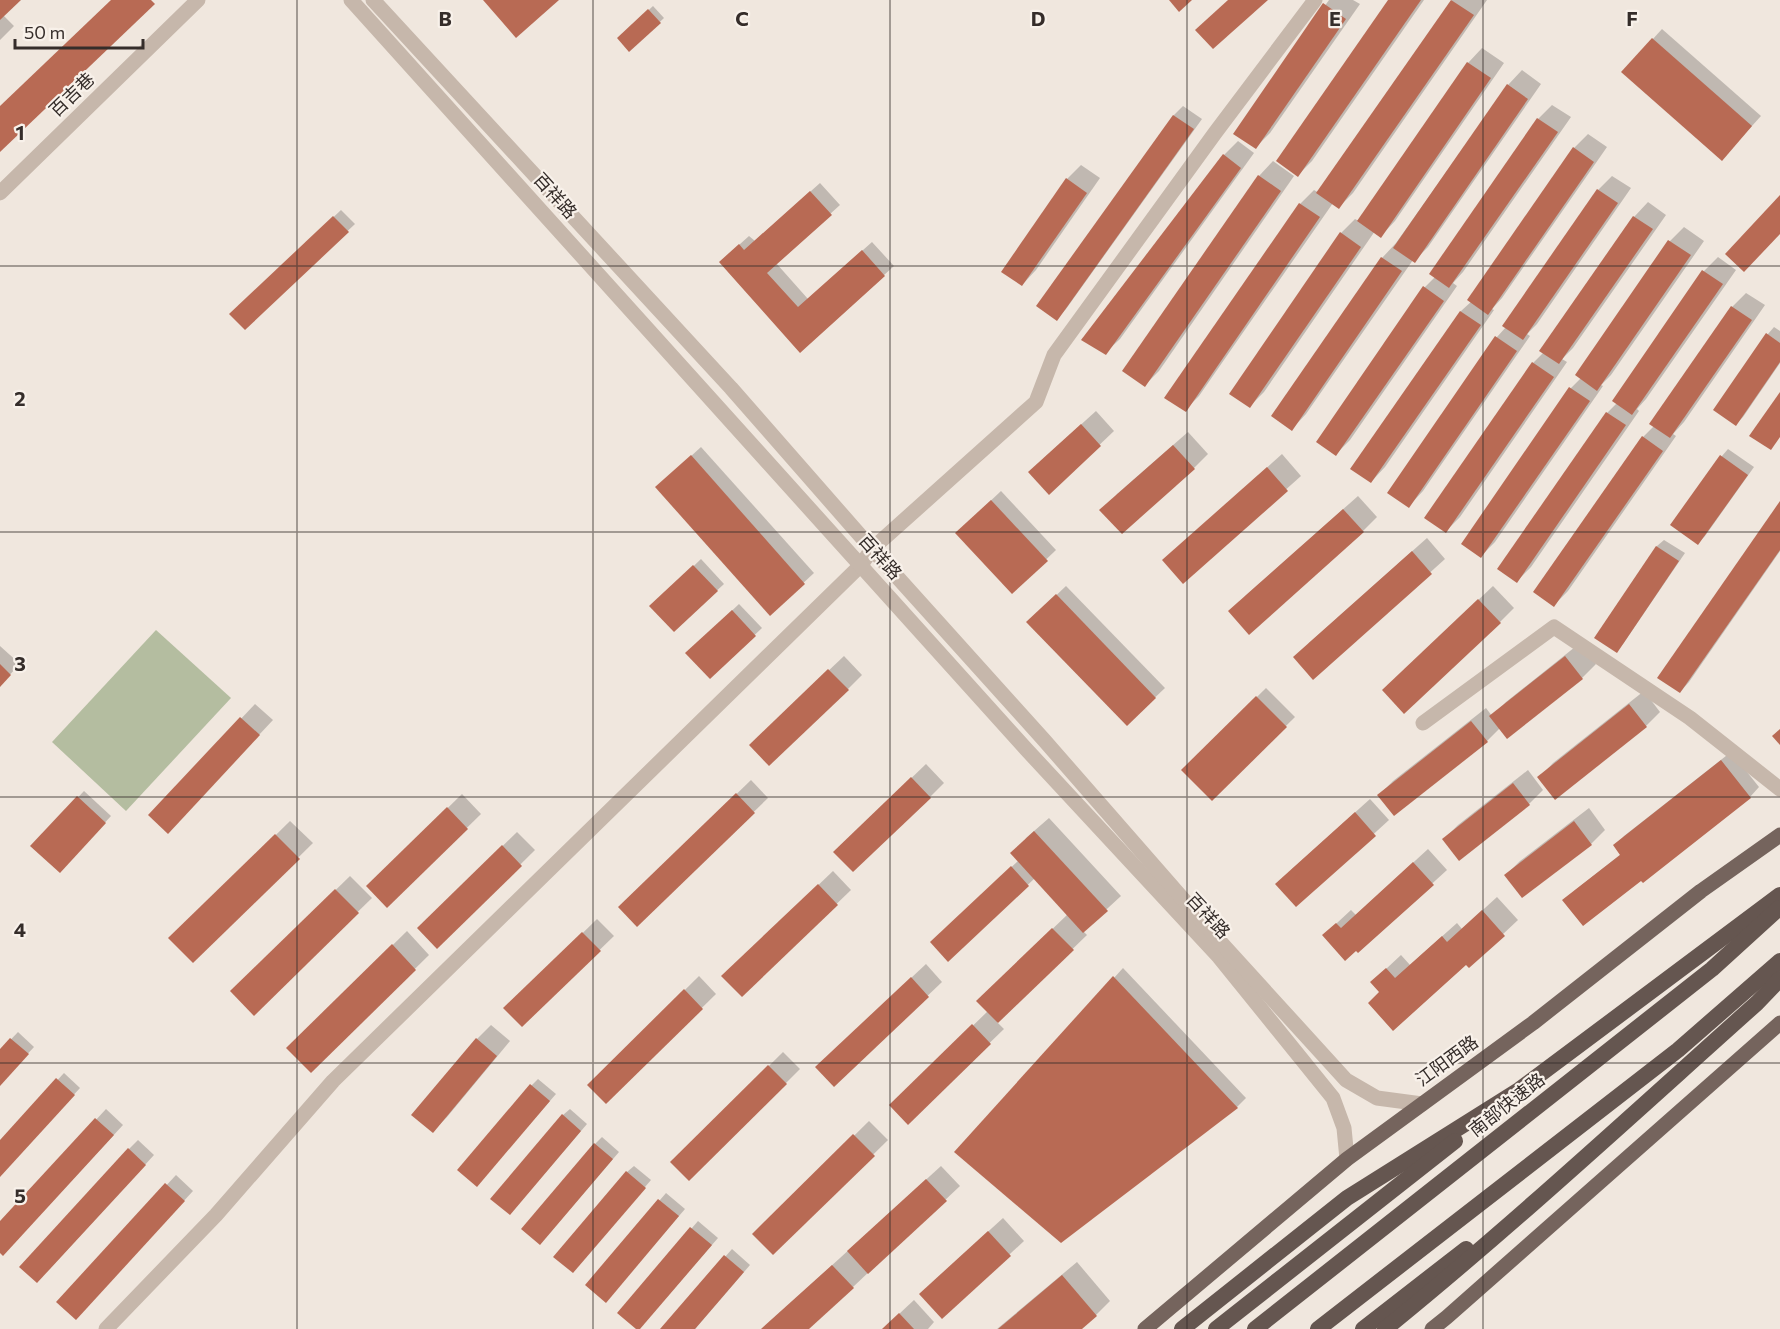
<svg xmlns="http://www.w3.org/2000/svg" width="1780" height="1329" viewBox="0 0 1780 1329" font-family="Commissioner,'Noto Sans SC',sans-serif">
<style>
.grass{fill:#b4bda0}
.shadow{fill:#0003}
.building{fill:#b86a54}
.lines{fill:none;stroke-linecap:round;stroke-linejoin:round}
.minor{stroke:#c6b7ab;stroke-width:15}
.tertiary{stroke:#c6b7ab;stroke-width:15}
.primary{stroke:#75645d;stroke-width:15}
.trunk{stroke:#655650;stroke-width:16}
.grid{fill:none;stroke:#352d2a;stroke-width:1.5;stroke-opacity:0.55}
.labels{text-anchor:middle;stroke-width:4.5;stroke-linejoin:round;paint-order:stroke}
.street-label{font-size:18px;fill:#352d2a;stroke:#f8f1ea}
.grid-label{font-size:20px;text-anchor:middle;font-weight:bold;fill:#352d2a;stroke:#f8f1ea;stroke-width:4.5;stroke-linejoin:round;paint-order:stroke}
</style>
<rect width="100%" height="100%" fill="#f0e7de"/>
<path class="grass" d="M156 630 231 698 126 811 52 742Z"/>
<g class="shadow">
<path d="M0 0H19L3 15 14 26 0 40Z"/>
<path d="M1329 0H1353L1360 4 1270 133 1256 147 1235 133Z"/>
<path d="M1389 0H1424L1312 161 1298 175Z"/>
<path d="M1452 0H1487L1353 193 1339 207 1333 203 1199 396 1185 410 1300 204 1314 190 1319 193Z"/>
<path d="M653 6 664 18 630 50 619 38Z"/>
<path d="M1662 29 1761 116 1731 149 1623 72Z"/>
<path d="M1482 48 1504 63 1395 221 1381 236 1375 231 1264 392 1250 406 1341 233 1355 219 1359 221 1468 63Z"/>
<path d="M1522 70 1541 84 1428 247 1414 261 1413 260 1306 414 1292 429 1273 416 1382 258 1396 243 1508 85Z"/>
<path d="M1552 105 1571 117 1463 272 1453 283 1457 286 1350 440 1336 454 1425 287 1435 277 1431 274 1538 119Z"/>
<path d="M1183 106 1202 119 1066 309 1057 319 1038 306 1174 115Z"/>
<path d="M1588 134 1607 147 1502 298 1492 309 1494 310 1385 467 1371 482 1353 469 1461 311 1472 301 1574 148Z"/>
<path d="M1238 141 1254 153 1120 339 1105 353 1224 155Z"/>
<path d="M1273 161 1294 176 1159 371 1145 385 1259 176Z"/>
<path d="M1081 165 1100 178 1036 270 1022 285 1067 179Z"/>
<path d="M1612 176 1631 188 1537 324 1527 334 1530 336 1423 491 1409 506 1497 337 1506 327 1598 190Z"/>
<path d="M820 183 840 205 776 263 808 299 872 242 894 266 800 351 730 253 749 236 755 241Z"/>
<path d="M1648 202 1666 215 1573 348 1562 359 1567 362 1460 517 1446 531 1426 517 1533 363 1544 352 1541 350 1634 217Z"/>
<path d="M341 210 355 224 245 328 231 314Z"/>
<path d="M1684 227 1704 241 1611 375 1601 385 1603 386 1495 542 1481 556 1571 388 1581 378 1577 375 1670 241Z"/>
<path d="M1718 257 1736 270 1646 399 1637 409 1639 411 1531 567 1517 581 1499 569 1607 413 1617 403 1704 271Z"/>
<path d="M1746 293 1765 305 1684 422 1673 434 1676 436 1568 591 1554 605 1643 437 1654 426 1732 307Z"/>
<path d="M1774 327 1780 331V363L1743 417 1736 424 1715 410 1768 334Z"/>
<path d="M1096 411 1114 431 1049 493 1044 458Z"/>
<path d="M1188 432 1208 454 1194 468 1116 495Z"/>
<path d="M701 447 814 573 770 614 667 478Z"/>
<path d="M1728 449 1754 467 1705 536 1698 543 1672 525 1722 456Z"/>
<path d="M1282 454 1301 476 1183 582 1164 560Z"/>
<path d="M1001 491 1056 550 1012 592 966 524Z"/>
<path d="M1358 496 1377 517 1363 531 1244 597Z"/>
<path d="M1780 504V551L1689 682 1680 692Z"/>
<path d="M1427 538 1445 559 1313 678 1309 643Z"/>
<path d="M1664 540 1685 553 1623 644 1617 651 1596 637 1657 546Z"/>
<path d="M701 559 724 584 674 630 652 606Z"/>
<path d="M1066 586 1165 688 1127 724 1028 622Z"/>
<path d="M1493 586 1514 608 1500 622 1398 676Z"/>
<path d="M739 604 762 628 710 677 687 653Z"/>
<path d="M1580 643 1596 664 1582 678 1507 736 1500 728 1487 741 1379 795 1393 781 1486 708 1492 716 1506 702Z"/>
<path d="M0 646 20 664 0 685Z"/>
<path d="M844 656 862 675 848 689 766 730Z"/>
<path d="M1266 688 1295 717 1212 799 1183 770Z"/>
<path d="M1644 691 1660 712 1646 726 1539 778 1553 763Z"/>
<path d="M255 704 273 720 182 817 150 815Z"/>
<path d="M1731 752 1759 787 1750 797 1641 879 1574 891 1621 854 1615 846 1624 836Z"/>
<path d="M926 764 944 783 930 797 849 838Z"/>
<path d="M1528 770 1543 790 1529 804 1444 839 1458 825Z"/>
<path d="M751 780 768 798 637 925 620 907Z"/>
<path d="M84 791 111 816 67 864 33 846Z"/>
<path d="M462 794 481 814 387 906 368 886Z"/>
<path d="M1370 799 1389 820 1296 905 1291 870Z"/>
<path d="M1589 808 1605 830 1591 844 1523 896 1506 875 1520 861Z"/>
<path d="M1049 818 1121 896 1083 931 1087 935 997 1022 1004 1029 908 1122 891 1105 988 1011 992 987 1068 914 1035 878 948 960 946 928 1019 860 1026 838Z"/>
<path d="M290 821 313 843 193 961 171 938Z"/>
<path d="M517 832 535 850 437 947 419 928Z"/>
<path d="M1428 849 1447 870 1358 951 1324 935 1351 910 1356 915Z"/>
<path d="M833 871 851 890 742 995 738 962Z"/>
<path d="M350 876 372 898 254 1013 232 991Z"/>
<path d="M1497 897 1518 920 1469 966 1467 962 1381 991 1372 982 1401 955 1410 965 1457 923 1462 929Z"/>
<path d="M597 919 614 936 522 1025 506 1008Z"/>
<path d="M407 931 429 955 311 1071 288 1048Z"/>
<path d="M926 964 942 982 834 1085 831 1053Z"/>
<path d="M1123 968 1246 1098 1237 1107 956 1152Z"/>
<path d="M699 976 716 994 606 1102 589 1085Z"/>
<path d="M491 1025 510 1041 447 1117 433 1131 477 1039Z"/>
<path d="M18 1032 34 1047 0 1084V1051Z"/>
<path d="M783 1052 800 1069 690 1179 672 1162Z"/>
<path d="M64 1073 80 1088 0 1175V1142Z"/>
<path d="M538 1079 556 1094 483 1178 531 1086Z"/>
<path d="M106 1109 123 1125 13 1244 0 1251V1224Z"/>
<path d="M570 1109 587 1124 516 1207 563 1115Z"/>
<path d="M869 1121 888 1140 773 1253 754 1234Z"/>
<path d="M602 1137 619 1152 547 1236 595 1144Z"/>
<path d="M138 1140 154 1155 47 1272 129 1149Z"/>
<path d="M634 1166 651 1180 579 1264 627 1172Z"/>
<path d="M941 1166 960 1186 853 1287 807 1329H762Z"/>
<path d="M176 1175 193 1191 85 1308 58 1302Z"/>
<path d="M666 1193 685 1209 612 1294 587 1285Z"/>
<path d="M1003 1218 1024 1241 942 1317 935 1280Z"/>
<path d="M698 1221 718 1238 645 1322 619 1313Z"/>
<path d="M732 1249 750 1265 695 1329H662Z"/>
<path d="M1077 1262 1110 1301 1096 1315 1080 1329H997Z"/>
<path d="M914 1300 934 1322 928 1329H883Z"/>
</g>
<g class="building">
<path d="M0 0H21L0 20Z"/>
<path d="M111 0H151L155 4 0 152V106Z"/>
<path d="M483 0H559L516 38Z"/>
<path d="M1169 0H1192L1179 12Z"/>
<path d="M1228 0H1268L1213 49 1195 30Z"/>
<path d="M1388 0H1421L1298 177 1276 161Z"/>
<path d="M1451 0 1474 15 1339 209 1316 193Z"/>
<path d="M1323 3 1346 19 1256 149 1233 134Z"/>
<path d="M648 9 661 23 629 52 617 38Z"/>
<path d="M1652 38 1752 126 1722 161 1621 72Z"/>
<path d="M1467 62 1491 78 1381 238 1357 221Z"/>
<path d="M1507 84 1528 99 1415 263 1393 248Z"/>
<path d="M1173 115 1194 129 1057 321 1036 306Z"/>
<path d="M1537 118 1558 132 1449 288 1429 274Z"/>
<path d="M1573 147 1594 162 1488 315 1467 300Z"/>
<path d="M1223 154 1241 168 1106 355 1081 340Z"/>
<path d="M1258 175 1281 191 1145 387 1122 371Z"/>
<path d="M1066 178 1087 193 1022 286 1001 272Z"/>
<path d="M1597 189 1618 203 1523 340 1502 326Z"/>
<path d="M810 191 832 215 767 273 798 307 862 250 885 276 800 353 719 262 739 244 744 250Z"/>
<path d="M1780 195V234L1744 272 1725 254Z"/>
<path d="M1299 203 1320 217 1186 412 1164 398Z"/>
<path d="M333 216 349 232 245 330 229 314Z"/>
<path d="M1633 216 1653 229 1559 364 1539 351Z"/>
<path d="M1340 232 1361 247 1250 408 1229 394Z"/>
<path d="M1668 240 1691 255 1597 391 1575 375Z"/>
<path d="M1381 257 1402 271 1292 431 1271 416Z"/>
<path d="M1702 270 1723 284 1632 415 1612 401Z"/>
<path d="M1423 286 1444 301 1336 456 1316 442Z"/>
<path d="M1731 306 1752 320 1670 438 1649 424Z"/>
<path d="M1460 311 1481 325 1371 483 1350 469Z"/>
<path d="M1766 333 1780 343V362L1736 426 1713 410Z"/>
<path d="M1495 336 1517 351 1409 508 1387 493Z"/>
<path d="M1532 362 1554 377 1446 533 1424 518Z"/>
<path d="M1569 387 1590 401 1481 558 1461 544Z"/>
<path d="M1780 392V437L1771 450 1749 436Z"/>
<path d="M1606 412 1626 425 1517 583 1497 569Z"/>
<path d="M1081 424 1101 446 1049 495 1028 472Z"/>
<path d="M1642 436 1663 451 1554 607 1533 592Z"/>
<path d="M1173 445 1195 469 1122 534 1099 510Z"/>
<path d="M691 455 805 584 770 616 655 487Z"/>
<path d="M1720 455 1748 475 1698 545 1670 525Z"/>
<path d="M1267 467 1288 491 1183 584 1162 560Z"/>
<path d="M991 500 1048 561 1012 594 955 533Z"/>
<path d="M1780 501V550L1680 693 1657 678Z"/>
<path d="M1343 509 1364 532 1249 635 1228 611Z"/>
<path d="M1656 546 1679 561 1617 653 1594 638Z"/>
<path d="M1412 551 1432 574 1313 680 1293 657Z"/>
<path d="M693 565 718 591 674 632 649 606Z"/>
<path d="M1056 594 1156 698 1127 726 1026 622Z"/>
<path d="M1478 599 1501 623 1404 714 1382 690Z"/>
<path d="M732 610 756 636 710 679 685 653Z"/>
<path d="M1565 656 1583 679 1507 739 1489 716Z"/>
<path d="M0 664 11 675 0 687Z"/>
<path d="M828 669 849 690 769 766 749 745Z"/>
<path d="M1256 696 1287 727 1212 801 1181 770Z"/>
<path d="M1629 704 1647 727 1555 800 1537 777Z"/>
<path d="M240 717 260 735 168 834 148 815Z"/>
<path d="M1471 721 1488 742 1394 816 1377 795Z"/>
<path d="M1780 729V745L1772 736Z"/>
<path d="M1721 760 1751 798 1643 883 1641 881 1583 926 1562 900 1620 855 1613 845Z"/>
<path d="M911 777 931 798 853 872 833 852Z"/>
<path d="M1513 783 1530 805 1459 861 1442 839Z"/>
<path d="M736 793 755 813 637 927 618 907Z"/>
<path d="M77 796 106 823 60 873 30 846Z"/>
<path d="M447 807 468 829 387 908 366 886Z"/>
<path d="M1355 812 1376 836 1296 907 1275 884Z"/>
<path d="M1574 821 1592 845 1522 898 1504 875Z"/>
<path d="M1034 831 1108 911 1083 933 1010 853Z"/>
<path d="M275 834 300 859 193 963 168 938Z"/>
<path d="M502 845 522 866 437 949 417 928Z"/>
<path d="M1413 862 1434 885 1358 953 1356 951 1345 961 1322 935 1336 923 1341 928Z"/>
<path d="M1011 866 1029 886 948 962 930 942Z"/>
<path d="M818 884 838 905 742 997 721 976Z"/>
<path d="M335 889 359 913 254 1016 230 991Z"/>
<path d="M1482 910 1505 936 1469 968 1466 965 1393 1031 1368 1003 1379 992 1370 982 1386 968 1395 978 1442 936 1447 942Z"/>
<path d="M1052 928 1074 950 998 1023 976 1001Z"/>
<path d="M582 932 601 951 522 1027 503 1008Z"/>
<path d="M392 944 416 970 311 1073 286 1048Z"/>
<path d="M1113 976 1238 1108 1061 1243 954 1152Z"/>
<path d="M911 977 929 997 834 1087 815 1067Z"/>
<path d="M684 989 703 1009 606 1104 587 1085Z"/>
<path d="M972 1024 991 1044 908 1125 889 1105Z"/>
<path d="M10 1038 29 1054 0 1086V1049Z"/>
<path d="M476 1038 497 1056 433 1133 411 1115Z"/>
<path d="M768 1065 787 1084 689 1181 670 1162Z"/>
<path d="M56 1078 75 1095 0 1177V1140Z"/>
<path d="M530 1084 550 1101 477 1187 457 1170Z"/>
<path d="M562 1114 581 1131 510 1215 490 1199Z"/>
<path d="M95 1118 114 1135 3 1256 0 1253V1221Z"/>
<path d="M853 1134 875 1156 773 1255 752 1234Z"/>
<path d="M594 1143 613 1159 540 1245 521 1229Z"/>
<path d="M128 1148 146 1165 37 1283 19 1267Z"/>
<path d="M626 1171 646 1188 573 1273 553 1257Z"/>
<path d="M926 1179 947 1201 868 1274 847 1251Z"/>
<path d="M165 1183 185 1201 76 1320 56 1302Z"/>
<path d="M658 1199 679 1216 606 1303 585 1285Z"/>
<path d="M690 1227 712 1245 640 1329H636L617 1313Z"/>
<path d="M988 1231 1011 1256 942 1319 919 1294Z"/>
<path d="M724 1255 744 1272 695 1329H660Z"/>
<path d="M832 1265 854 1288 809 1329H761Z"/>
<path d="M1062 1275 1097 1316 1082 1329H998Z"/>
<path d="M899 1313 914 1329H882Z"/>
</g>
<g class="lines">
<g class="minor">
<path d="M0 193 198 0"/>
<path d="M1423 723 1554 627 1690 718 1780 789"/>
<path d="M106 1329 216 1215 333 1081 861 565 872 549 1036 402 1054 355 1215 133 1315 0"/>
</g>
<g class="tertiary">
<path d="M351 0 1026 749 1219 957 1333 1098 1344 1128 1347 1159"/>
<path d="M373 0 731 388 872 549 1044 740 1224 946 1346 1080 1377 1098 1422 1104"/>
</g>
<g class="primary">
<path d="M1145 1329 1347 1159 1533 1023 1701 891 1780 835"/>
<path d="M1432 1329 1447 1317 1780 1023"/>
</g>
<g class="trunk">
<path d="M1182 1329 1347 1198 1519 1090 1780 895"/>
<path d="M1216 1329 1455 1141"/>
<path d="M1255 1329 1712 969 1779 908"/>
<path d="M1318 1329 1678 1050 1780 961"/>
<path d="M1363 1329 1466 1249"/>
<path d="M1385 1329C1513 1225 1634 1113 1757 1003L1780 979"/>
</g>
</g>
<path class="grid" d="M297 0V1329M593 0V1329M890 0V1329M1187 0V1329M1483 0V1329M0 266H1780M0 532H1780M0 797H1780M0 1063H1780"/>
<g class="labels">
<g class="street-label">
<text transform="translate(72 95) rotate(-44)" y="6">百吉巷</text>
<text transform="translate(555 196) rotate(48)" y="6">百祥路</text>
<text transform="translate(880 557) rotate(48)" y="6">百祥路</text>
<text transform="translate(1208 916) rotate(47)" y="6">百祥路</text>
<text transform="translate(1447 1061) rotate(-36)" y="6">江阳西路</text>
<text transform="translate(1507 1105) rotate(-38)" y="6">南部快速路</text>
</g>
</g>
<g class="grid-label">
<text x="445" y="26">B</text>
<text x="742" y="26">C</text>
<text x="1038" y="26">D</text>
<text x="1335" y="26">E</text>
<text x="1632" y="26">F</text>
<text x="20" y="140">1</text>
<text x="20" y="406">2</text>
<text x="20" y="671">3</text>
<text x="20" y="937">4</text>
<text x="20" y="1203">5</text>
</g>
<path d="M15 39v9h128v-9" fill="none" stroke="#352d2a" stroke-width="3"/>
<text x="24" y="39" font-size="18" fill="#352d2a" stroke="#f8f1ea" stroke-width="4.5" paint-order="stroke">50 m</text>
</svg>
